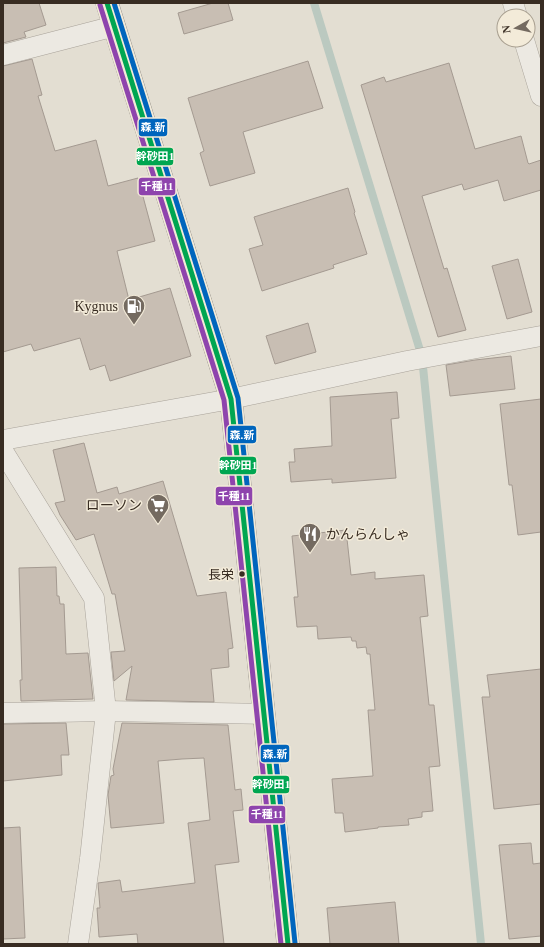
<svg xmlns="http://www.w3.org/2000/svg" width="544" height="947" viewBox="0 0 544 947" font-family="'Times New Roman','Noto Sans JP',serif">
<style>
.lines{fill:none;stroke-linecap:round;stroke-linejoin:round}
.stream{stroke:#bbc9c0;stroke-width:8}
.building{fill:#c8beb3;stroke:#a49a91}
.street-casing{stroke:#a9a39a;stroke-width:21}
.secondary-casing{stroke:#99938a;stroke-width:23}
.street{stroke:#ece9e2;stroke-width:20}
.secondary{stroke:#ece9e2;stroke-width:22}
.bus-1-casing{stroke:#f3ebd9;stroke-width:8}
.bus-2-casing{stroke:#f3ebd9;stroke-width:8}
.bus-3-casing{stroke:#f3ebd9;stroke-width:8}
.bus-1{stroke:#00a651;stroke-width:5}
.bus-2{stroke:#8e44ad;stroke-width:5}
.bus-3{stroke:#0065bd;stroke-width:5}
.bus-dot{fill:#382c22;stroke:#f3ebd9;stroke-width:1.5}
.labels{text-anchor:middle;stroke-width:3;stroke-linejoin:round;paint-order:stroke}
.bus-label{font-size:13px;fill:#382c22;stroke:#f3ebd9;text-anchor:end}
.poi-label{font-size:14px;fill:#382c22;stroke:#f3ebd9;text-anchor:end}
.line-badge{stroke:#f3ebd9;stroke-width:1.5}
.badge-label{font-size:11px;text-anchor:middle;font-weight:bold;fill:#fff}
</style>
<rect width="100%" height="100%" fill="#e3ded2"/>
<g class="lines">
<path class="stream" d="M314 3 422 357 481 944"/>
</g>
<g class="building">
<path d="M3 3H39L46 25 24 32 26 37 3 43Z"/>
<path d="M213 3H228L233 20 184 34 178 13Z"/>
<path d="M32 59 42 95 38 96 55 151 96 140 108 186 138 178 155 241 117 251 129 300 170 288 191 356 110 381 105 365 90 370 80 338 34 351 31 344 3 352V66Z"/>
<path d="M308 61 323 108 243 132 255 173 210 186 200 153 204 151 188 98Z"/>
<path d="M449 63 475 149 521 136 528 163 529 164 541 160V190L504 201 498 180 464 190 462 184 422 196 444 269 447 268 466 330 438 337 361 85 384 77 386 82Z"/>
<path d="M348 188 355 212 354 213 367 254 333 265 334 268 262 291 249 249 263 245 254 217Z"/>
<path d="M518 259 532 312 507 319 492 266Z"/>
<path d="M308 323 316 352 275 364 266 336Z"/>
<path d="M511 356 515 389 450 396 446 365 475 360Z"/>
<path d="M397 392 399 418 391 419 396 478 332 483V479L291 482 289 462H295L294 449 332 446 330 397Z"/>
<path d="M541 399V532L518 535 512 485H509L500 404Z"/>
<path d="M84 443 97 493 117 487 119 494 163 481 197 596 226 592 233 648 228 649 229 667 211 669 214 702 126 700 132 666 114 681 111 652 125 651 115 594H112L94 534 76 540 60 515 55 503 65 501 53 450Z"/>
<path d="M346 530 351 575 375 572V579L424 575 428 616 420 617 429 705H434L440 766 429 767 433 811 422 812V817L408 819 409 825 378 827V828L345 832 343 813H335L332 779 373 776 368 710H375L370 654H367L366 647 357 648 356 641H352L351 637 318 639 317 626 297 627 294 597H298L292 536Z"/>
<path d="M56 567 57 596H59L60 604H64L66 654 88 653 93 699 21 701 20 680H22L19 568Z"/>
<path d="M541 669V804L494 809 482 697H490L487 675Z"/>
<path d="M66 723 69 755H61L62 775 3 781V724Z"/>
<path d="M122 723 228 725 235 790 241 789 243 810 233 811 239 862 215 865 224 944H138L137 934 99 937 97 908H100L98 883 120 880 122 892 195 883 188 823 210 820 204 758 182 759 158 761 164 823 111 828 108 795 111 776 114 775 113 769Z"/>
<path d="M20 827 25 938 3 939V828Z"/>
<path d="M531 843 533 864 541 863V936L509 939 499 845Z"/>
<path d="M395 902 399 944H330L327 908Z"/>
</g>
<g class="lines">
<g class="street-casing">
<g id="street">
<path d="M513 3 517 16"/>
<path d="M524 40 541 96"/>
<path d="M3 55 115 26"/>
<path d="M3 440 231 399 407 361 541 336"/>
<path d="M3 451 94 598 106 711 90 859 78 944"/>
<path d="M3 713 106 711 264 714"/>
</g>
</g>
<g class="secondary-casing">
<path id="secondary" d="M107 3 231 399 288 944"/>
</g>
<use href="#street" class="street"/>
<use href="#secondary" class="secondary"/>
<g class="bus-1-casing">
<path id="bus-1" d="M107 3 231 399 288 944"/>
</g>
<g class="bus-2-casing">
<path id="bus-2" d="M100 5 224 400 281 944"/>
</g>
<g class="bus-3-casing">
<path id="bus-3" d="M114 3 238 398 295 943"/>
</g>
<use href="#bus-1" class="bus-1"/>
<use href="#bus-2" class="bus-2"/>
<use href="#bus-3" class="bus-3"/>
</g>
<defs>
<g id="fuel-pin" transform="scale(1.15)"><path d="M0 17L-7.5 6A9.5 9.5 0 1 1 7.5 6Z" fill="#746a60" stroke="#f3ebd9"/><path d="M-5.5-6h7V0h2V4h1.3V-2.5L3-4.5l.8-.8L6-3V5H2.5V1h-1V6h-7ZM-4.2-4.7v3.2H.2V-4.7Z" fill="#fff"/></g>
<g id="supermarket-pin" transform="scale(1.15)"><path d="M0 17L-7.5 6A9.5 9.5 0 1 1 7.5 6Z" fill="#746a60" stroke="#f3ebd9"/><path d="M-6-5.5h2.5l.6 2H6L4.5 2H-2.5L-4.4-4H-6ZM-1.5 3.2a1.3 1.3 0 1 0 .1 0ZM3 3.2a1.3 1.3 0 1 0 .1 0Z" fill="#fff"/></g>
<g id="restaurant-pin" transform="scale(1.15)"><path d="M0 17L-7.5 6A9.5 9.5 0 1 1 7.5 6Z" fill="#746a60" stroke="#f3ebd9"/><path d="M-5-6h1v4h1v-4h1v4h1v-4h1v5L-1.5 .5V6h-2V.5L-5-1ZM5-6V6H3V1.5H1.5Q1.5-4 5-6Z" fill="#fff"/></g>
</defs>
<g fill-rule="evenodd">
<use href="#fuel-pin" x="134" y="306"/>
<use href="#supermarket-pin" x="158" y="505"/>
<use href="#restaurant-pin" x="310" y="534"/>
</g>
<circle class="bus-dot" cx="242" cy="574" r="3.5"/>
<g class="labels">
<g class="bus-label">
<text x="234" y="579">長栄</text>
</g>
<g class="poi-label">
<text x="118" y="311">Kygnus</text>
<text x="142" y="510">ローソン</text>
<text x="326" y="539" text-anchor="start">かんらんしゃ</text>
</g>
</g>
<g class="line-badge">
<rect x="138" y="118" width="30" height="19" rx="4" fill="#0065bd"/>
<rect x="136" y="147" width="38" height="19" rx="4" fill="#00a651"/>
<rect x="138" y="177" width="38" height="19" rx="4" fill="#8e44ad"/>
<rect x="227" y="425" width="30" height="19" rx="4" fill="#0065bd"/>
<rect x="219" y="456" width="38" height="19" rx="4" fill="#00a651"/>
<rect x="215" y="486" width="38" height="20" rx="4" fill="#8e44ad"/>
<rect x="260" y="744" width="30" height="19" rx="4" fill="#0065bd"/>
<rect x="252" y="775" width="38" height="19" rx="4" fill="#00a651"/>
<rect x="248" y="805" width="38" height="19" rx="4" fill="#8e44ad"/>
</g>
<g class="badge-label">
<text x="153" y="131">森.新</text>
<text x="155" y="160">幹砂田1</text>
<text x="157" y="190">千種11</text>
<text x="242" y="439">森.新</text>
<text x="238" y="469">幹砂田1</text>
<text x="234" y="500">千種11</text>
<text x="275" y="758">森.新</text>
<text x="271" y="788">幹砂田1</text>
<text x="267" y="818">千種11</text>
</g>
<rect width="544" height="947" fill="none" stroke="#382c22" stroke-width="8"/>
<g transform="translate(516 28) rotate(262)"><circle r="19" fill="#f3ebd9" stroke="#a89f90"/>
<path d="M0-3L7 15L0 10L-7 15Z" fill="#746a60"/>
<text y="-6" font-size="11" font-weight="bold" text-anchor="middle" fill="#382c22">N</text>
</g>
</svg>
